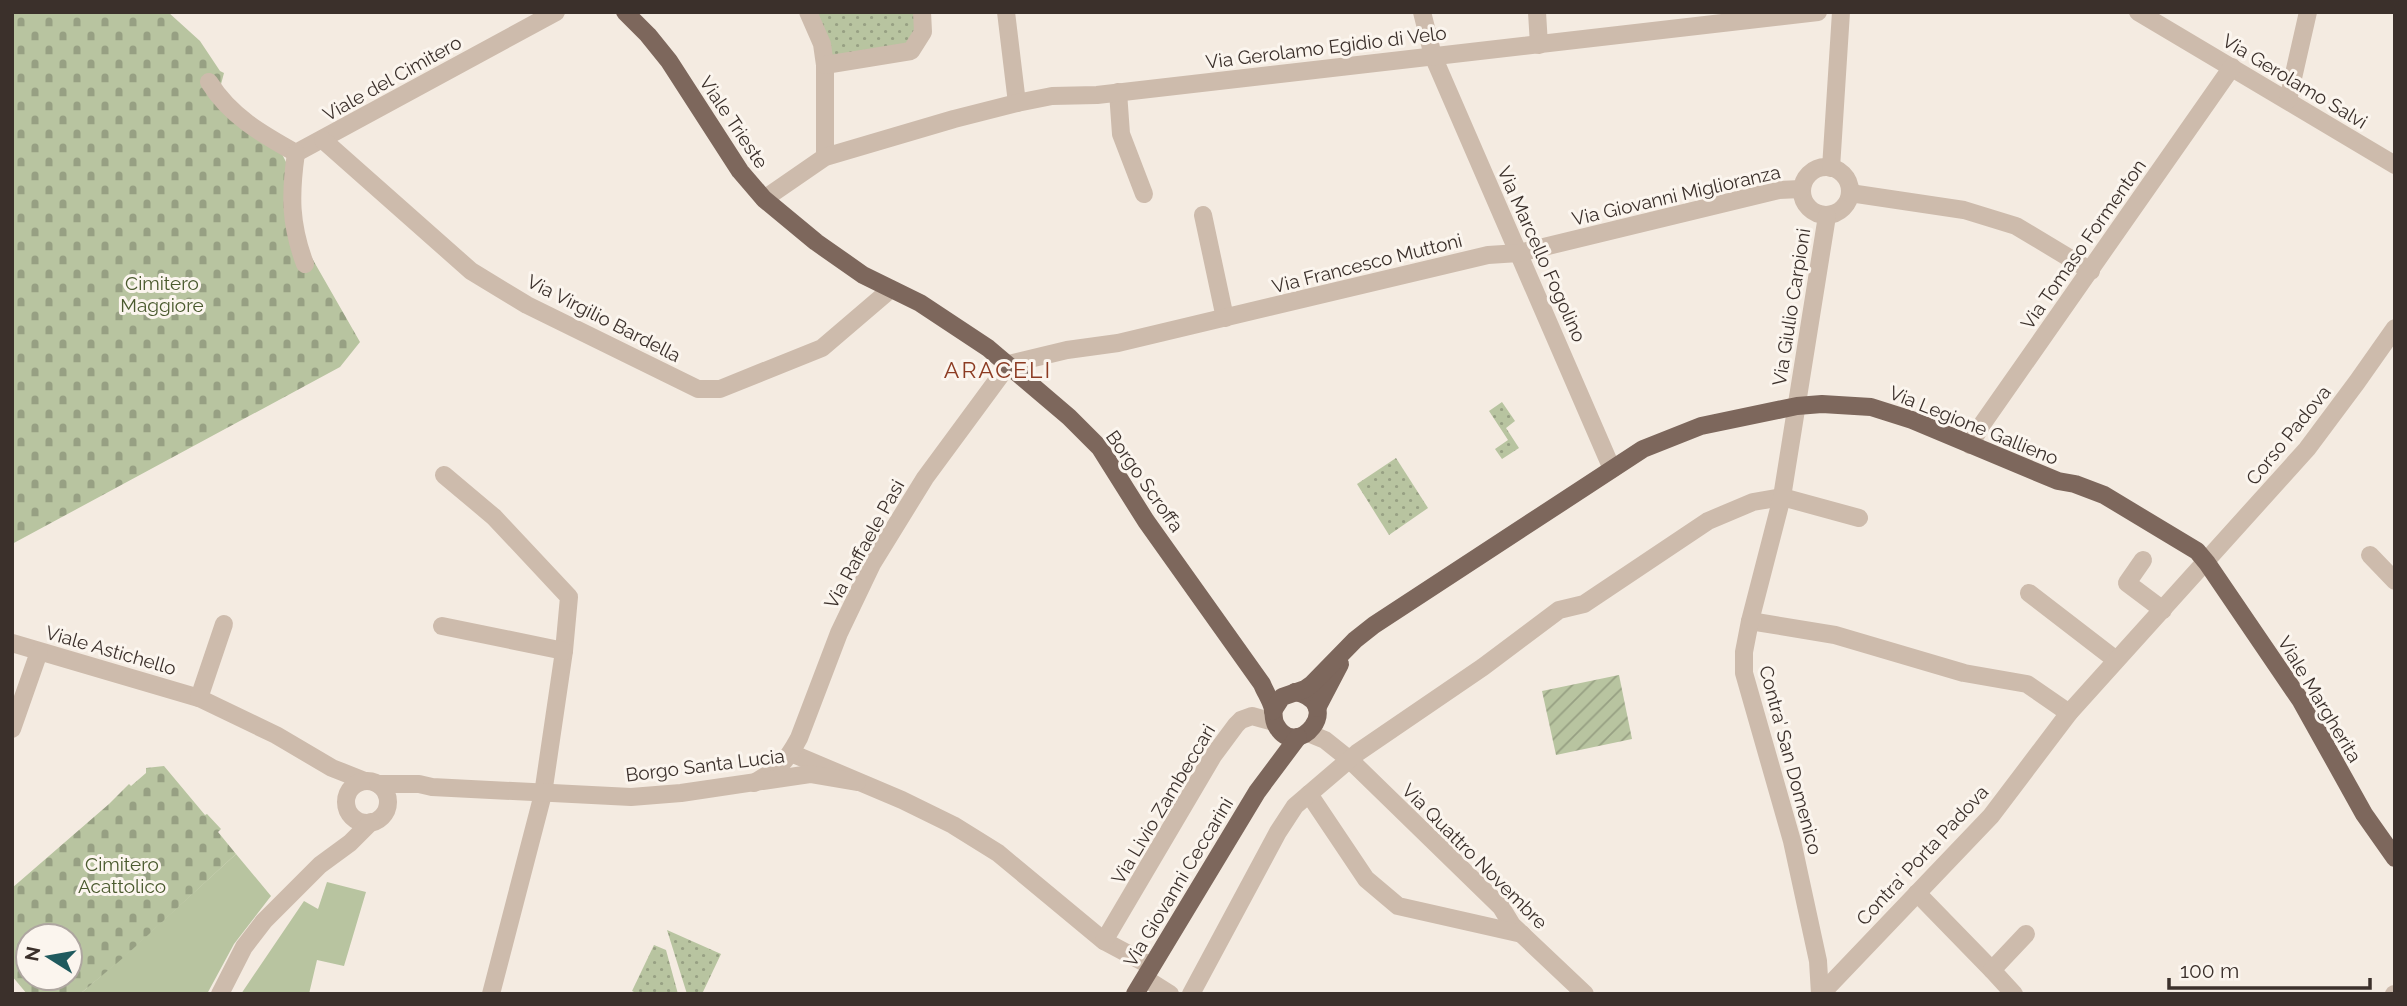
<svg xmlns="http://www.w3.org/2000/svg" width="2407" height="1006" viewBox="0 0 2407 1006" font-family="Raleway,sans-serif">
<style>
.grass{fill:#b8c4a0}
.cemetery{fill:url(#cemetery-stones);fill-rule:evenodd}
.park{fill:url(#park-dots)}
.garden{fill:url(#garden-furrows)}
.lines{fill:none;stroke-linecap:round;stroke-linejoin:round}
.minor{stroke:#cdbbac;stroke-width:18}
.major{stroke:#7d675c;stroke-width:18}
.labels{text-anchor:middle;stroke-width:6;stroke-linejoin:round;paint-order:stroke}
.street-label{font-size:19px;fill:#3b302b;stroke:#fbf5ee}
.park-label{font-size:19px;fill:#4a5a2e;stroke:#fbf5ee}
.quarter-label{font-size:23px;letter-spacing:2px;fill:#8c3b22;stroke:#fbf5ee}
</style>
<defs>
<pattern id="cemetery-stones" width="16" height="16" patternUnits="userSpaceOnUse" patternTransform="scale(1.75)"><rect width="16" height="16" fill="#b8c4a0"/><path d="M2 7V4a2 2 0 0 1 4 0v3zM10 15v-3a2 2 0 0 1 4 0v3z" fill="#97a083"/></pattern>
<pattern id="park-dots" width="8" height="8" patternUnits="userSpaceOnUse" patternTransform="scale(1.75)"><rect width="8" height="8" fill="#b8c4a0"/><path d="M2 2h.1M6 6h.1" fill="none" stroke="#97a083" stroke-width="1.8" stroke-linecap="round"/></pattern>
<pattern id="garden-furrows" width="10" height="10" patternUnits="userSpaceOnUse" patternTransform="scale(1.75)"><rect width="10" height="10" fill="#b8c4a0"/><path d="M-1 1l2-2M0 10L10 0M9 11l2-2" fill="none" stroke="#97a083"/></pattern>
</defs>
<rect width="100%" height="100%" fill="#f4ebe1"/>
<g class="grass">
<path d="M236 854 271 896 234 944 207 994H80L122 958Z"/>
<path d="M327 882 366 892 344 966 317 960 309 994H241L304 901 318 909Z"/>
</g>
<g class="cemetery">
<path d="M12 12H168L200 41 220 71 224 73 220 88 277 144 297 184V232L360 342 340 367 12 544Z"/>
<path d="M164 766 205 815 207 814 221 829 218 832 236 854 123 958 80 994H27L12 976V888L109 804 129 784 131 786 146 773V768ZM28 936H70V978H28Z"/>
</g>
<g class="park">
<path d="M808 12H922L911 51 825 65Z"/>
<path d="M1502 402 1515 421 1506 428 1519 448 1502 459 1495 449 1508 440 1489 411Z"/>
<path d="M1396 458 1428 508 1389 535 1357 484Z"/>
<path d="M667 930 721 954 702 994H687Z"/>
<path d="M654 945 666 950 678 994H638L632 991Z"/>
</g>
<path class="garden" d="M1619 675 1632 739 1556 755 1542 691Z"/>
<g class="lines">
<g class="minor">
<path d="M808 12 822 44 825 65V157"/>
<path d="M1006 12 1017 103"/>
<path d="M1422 12 1433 56 1612 469"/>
<path d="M1537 12 1539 45"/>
<path d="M2138 12 2395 165"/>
<path d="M825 65 911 51 923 32 922 12"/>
<path d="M209 82C230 116 262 134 296 153L556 12"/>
<path d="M1118 92 1121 134 1144 194"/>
<path d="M2288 100 2308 12"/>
<path d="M323 140 471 271 527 305 698 389H720L822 348 891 289"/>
<path d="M296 153C290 195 290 224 305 264"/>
<circle cx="1826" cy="191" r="24"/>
<path d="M1831 168 1841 12"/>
<path d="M1850 193 1964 210 2016 226 2091 271"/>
<path d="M764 199 825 157 954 119 1017 103 1052 96 1097 95 1818 12"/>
<path d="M1203 215 1225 318"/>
<path d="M1970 445 1983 423 2232 67"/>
<path d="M444 475 494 517 569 597 564 651 543 794 491 994"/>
<path d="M2370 555 2395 581"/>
<path d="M2143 560 2127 583 2163 610"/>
<path d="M2029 593 2116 660"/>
<path d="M1750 621 1835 635 1964 673 2027 684 2069 713"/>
<path d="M442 626 564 651"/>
<path d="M12 643 199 698 276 735 332 768 365 781"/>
<path d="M199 698 224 624"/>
<path d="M12 729 39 652"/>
<path d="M1308 733 1325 740 1350 760 1501 907 1512 925 1585 994"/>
<path d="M791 753 902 800 953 825 998 853 1104 941 1151 966"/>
<circle cx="367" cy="802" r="21"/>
<path d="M754 783C779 768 785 764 799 738L839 633 872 564 925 478 1009 364 1067 350 1118 343 1488 255 1519 253 1779 190 1801 189"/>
<path d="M378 784H419L432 787 631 797 681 793 810 774 857 782"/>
<path d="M1309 794 1366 879 1398 906 1522 934"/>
<path d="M1917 893 1992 970"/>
<path d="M1104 941 1213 756 1236 725 1241 720 1252 716 1274 722"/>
<path d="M1151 982 1170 994"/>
<path d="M220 994 244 947 264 921 320 865 350 843 371 822"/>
<path d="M1191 994 1278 832 1295 806 1357 753 1483 667 1559 610 1584 604 1708 521 1753 502 1782 497 1859 518"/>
<path d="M1820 994 1818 961 1792 841 1744 673V652L1750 621 1782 497 1827 216"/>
<path d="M1821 994 1991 816 2069 713 2307 449 2357 382 2395 328"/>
<path d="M2014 994 1992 970 2026 934"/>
<path d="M2394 994H2395"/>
</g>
<g class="major">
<path d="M625 12 648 35 669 61 740 171 764 199 816 242 863 275 920 303 988 348 1069 417 1100 448 1146 521 1262 684C1265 692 1271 700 1273 709 1274 714 1273 720 1276 725 1296 763 1347 703 1295 692"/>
<path d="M1317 708 1340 664"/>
<path d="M1273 711 1282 697 1305 689 1312 684 1355 640 1374 625 1643 449 1701 426 1797 406 1822 404 1871 407 1912 420 2058 481 2075 484 2104 495 2197 551 2207 563 2301 701 2364 814 2395 858"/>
<path d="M1135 994 1257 792 1298 737"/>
</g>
</g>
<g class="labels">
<g class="street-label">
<text transform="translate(1326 47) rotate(-7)" y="7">Via Gerolamo Egidio di Velo</text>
<text transform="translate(392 78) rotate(-29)" y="7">Viale del Cimitero</text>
<text transform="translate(2295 81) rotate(31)" y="7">Via Gerolamo Salvi</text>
<text transform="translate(734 122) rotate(56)" y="7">Viale Trieste</text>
<text transform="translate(1676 195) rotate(-13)" y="7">Via Giovanni Miglioranza</text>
<text transform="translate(2083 244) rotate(-55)" y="7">Via Tomaso Formenton</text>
<text transform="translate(1542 254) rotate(66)" y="7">Via Marcello Fogolino</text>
<text transform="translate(1367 263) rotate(-14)" y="7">Via Francesco Muttoni</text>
<text transform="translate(1791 307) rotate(-81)" y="7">Via Giulio Carpioni</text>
<text transform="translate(604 318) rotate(27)" y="7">Via Virgilio Bardella</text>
<text transform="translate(1974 425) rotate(22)" y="7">Via Legione Gallieno</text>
<text transform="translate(2288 435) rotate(-51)" y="7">Corso Padova</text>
<text transform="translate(1145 481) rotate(55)" y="7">Borgo Scroffa</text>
<text transform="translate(864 544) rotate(-61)" y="7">Via Raffaele Pasi</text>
<text transform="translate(111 650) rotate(16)" y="7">Viale Astichello</text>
<text transform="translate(2320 699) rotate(59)" y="7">Viale Margherita</text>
<text transform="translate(1791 760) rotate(75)" y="7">Contra' San Domenico</text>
<text transform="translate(705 765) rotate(-7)" y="7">Borgo Santa Lucia</text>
<text transform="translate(1163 804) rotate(-59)" y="7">Via Livio Zambeccari</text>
<text transform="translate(1922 855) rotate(-47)" y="7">Contra' Porta Padova</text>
<text transform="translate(1475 856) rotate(45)" y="7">Via Quattro Novembre</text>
<text transform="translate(1178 882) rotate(-59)" y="7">Via Giovanni Ceccarini</text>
</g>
<g class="park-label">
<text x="162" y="290">Cimitero<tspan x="162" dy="22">Maggiore</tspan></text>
<text x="122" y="871">Cimitero<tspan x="122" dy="22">Acattolico</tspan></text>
</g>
<g class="quarter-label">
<text x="998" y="378">ARACELI</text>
</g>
</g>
<rect width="2407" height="1006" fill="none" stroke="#3b302b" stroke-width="28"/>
<g transform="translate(49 957) rotate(281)"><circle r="33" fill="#fbf5ee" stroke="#aea6a0" stroke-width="2"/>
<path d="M0-5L12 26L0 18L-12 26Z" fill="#1f5a5e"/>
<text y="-10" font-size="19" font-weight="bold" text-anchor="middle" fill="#3b302b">N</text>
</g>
<path d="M2169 978v10h201v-10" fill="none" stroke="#3b302b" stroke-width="3.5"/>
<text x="2180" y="978" font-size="21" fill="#3b302b" stroke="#fbf5ee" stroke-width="5" paint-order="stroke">100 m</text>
</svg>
